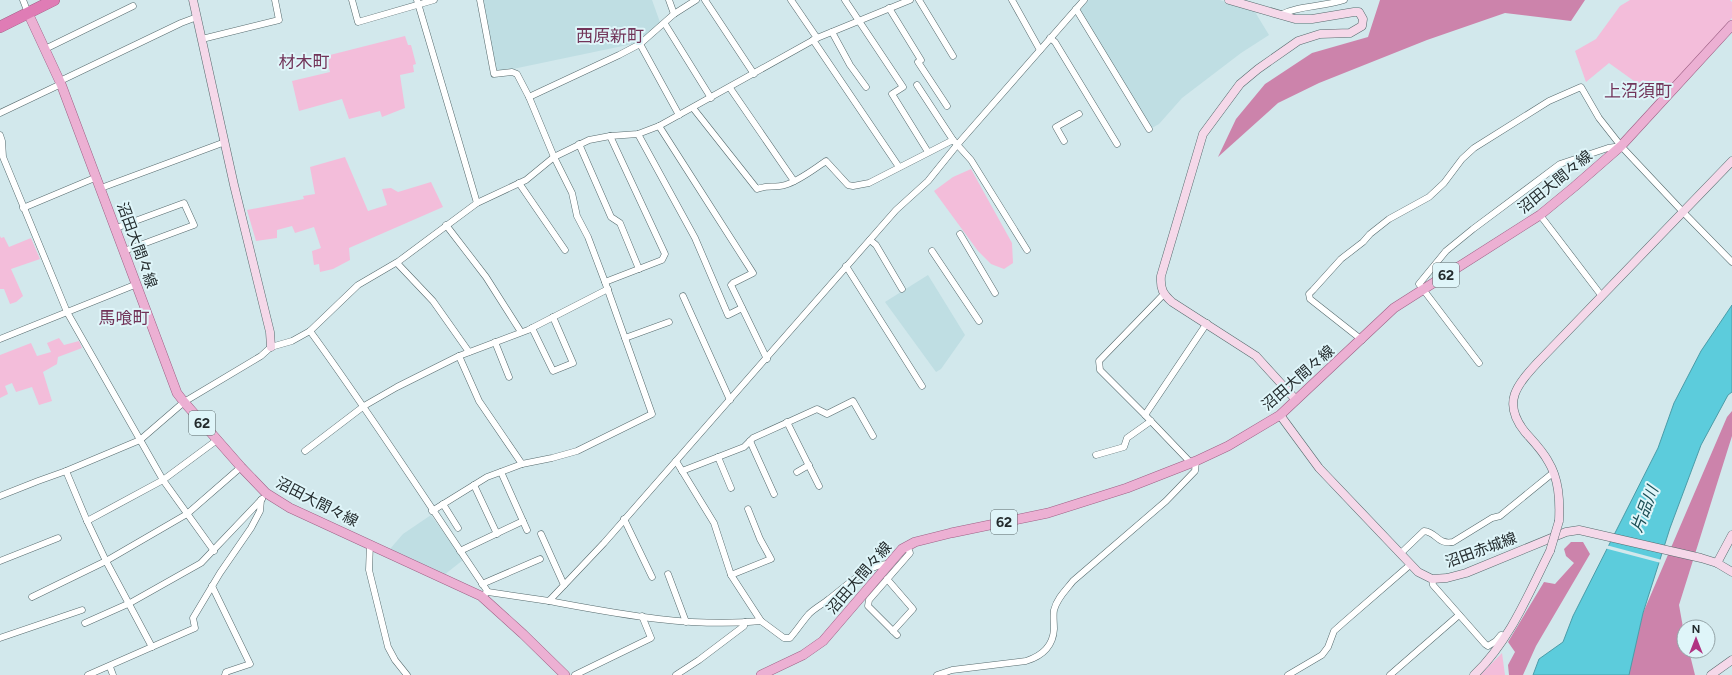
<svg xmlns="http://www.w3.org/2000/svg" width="1732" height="675" viewBox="0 0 1732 675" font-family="Figtree,'Noto Sans JP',sans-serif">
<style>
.built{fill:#bfdee3}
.green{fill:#f3bdda}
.forest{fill:#cc83ab}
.water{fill:#5cccdc;stroke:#4b9ca8}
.pier{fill:#d2e8ec}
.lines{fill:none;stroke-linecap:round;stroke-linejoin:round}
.street-casing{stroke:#566a6d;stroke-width:7}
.secondary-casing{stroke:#566a6d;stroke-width:9}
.primary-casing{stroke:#9d6085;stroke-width:10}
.highway-casing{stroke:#9d6085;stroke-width:12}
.street{stroke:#fff;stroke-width:6}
.secondary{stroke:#f5d8e9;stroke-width:8}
.primary{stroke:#ecb0d3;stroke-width:9}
.highway{stroke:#df7cb5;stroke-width:11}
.secondary-bridge-casing{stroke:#566a6d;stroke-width:9;stroke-linecap:butt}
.secondary-bridge{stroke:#f5d8e9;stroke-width:8}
.labels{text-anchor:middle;stroke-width:4;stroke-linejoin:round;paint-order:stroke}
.shield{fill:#dff5f9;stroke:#5b686a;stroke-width:1}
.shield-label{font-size:14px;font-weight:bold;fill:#232b2d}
.street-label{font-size:15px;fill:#232b2d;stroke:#dff5f9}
.water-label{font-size:16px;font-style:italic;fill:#1b4d54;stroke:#dff5f9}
.quarter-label{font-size:17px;fill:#723459;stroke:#dff5f9}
</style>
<rect width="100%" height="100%" fill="#d2e8ec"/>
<g class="built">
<path d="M482 0H652L661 25 637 43 499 72 497 70Z"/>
<path d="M1089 0H1220L1255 12 1269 35 1241 53 1182 98 1159 124 1152 128 1081 12V8Z"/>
<path d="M928 275 965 335 941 369 936 372 885 302Z"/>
<path d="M431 515 463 560 444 575 390 549 403 534Z"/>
</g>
<g class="green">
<path d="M1630 0H1730L1732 2V18L1659 99 1609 63 1586 82 1575 51 1596 39 1620 6Z"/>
<path d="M405 36 408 45H411L416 64 413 65 414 72 400 75 405 108 382 117 380 111 349 119 342 99 299 111 292 81 330 72 326 56Z"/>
<path d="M345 157 368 211 387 205 382 189 391 188 398 192 431 182 443 207 349 248 350 260 333 269 320 272 319 264 314 265 312 251 321 248 314 227 295 233 292 226 277 230V238L256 241 247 210 304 199 303 196 315 194 310 167Z"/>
<path d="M971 169 1012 243 1013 263 1004 269 991 264 978 251 934 191 953 177Z"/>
<path d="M0 236 1 238 4 237 9 247 31 238 40 259 11 269 23 296 16 302 10 304 4 289H0Z"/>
<path d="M59 338 64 345 79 341 82 348 58 357 57 364 43 372 52 401 39 405 32 387 16 392 12 383 5 386 8 394 0 398V355L31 343 37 356 51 352 47 343Z"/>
<path d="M1502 653 1505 675H1480Z"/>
</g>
<g class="forest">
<path d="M1380 0H1585L1571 21 1505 13 1427 40 1319 83 1278 103 1218 157 1236 119 1265 84 1312 53 1368 37Z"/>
<path d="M1732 411V436L1679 605 1684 633V651H1689L1695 675H1628L1643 613 1727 417Z"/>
<path d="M1571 542H1583L1590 554 1536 646 1523 675H1509L1508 665 1515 652 1508 642 1544 582 1555 584 1574 563 1566 556 1564 549Z"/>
</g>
<path class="water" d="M1732 305V392L1728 395 1701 445 1670 528 1643 613 1629 675H1533L1539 659 1563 642 1573 616 1658 448 1674 403 1701 351Z"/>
<path class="pier" d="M1606 545 1662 560 1661 563 1604 548Z"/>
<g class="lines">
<g class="street-casing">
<g id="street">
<path d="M23 0 28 13"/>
<path d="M352 0 358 22 434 0"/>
<path d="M417 0 477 203"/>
<path d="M669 0 674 14"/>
<path d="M705 0 754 74"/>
<path d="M791 0 817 38"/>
<path d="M845 0 903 87 892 94 928 152"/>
<path d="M919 0 953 56"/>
<path d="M1012 0 1040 50"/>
<path d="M889 8 921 60 918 62 947 106"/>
<path d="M1076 9 1149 129"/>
<path d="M1280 15C1299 5 1323 7 1344 0"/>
<path d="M665 24 711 98"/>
<path d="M832 32 850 65 866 87"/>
<path d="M1050 38 1055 42 1117 144"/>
<path d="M202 39 279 20 275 0"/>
<path d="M813 40 899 167"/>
<path d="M640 44 679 115"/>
<path d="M45 49 133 6"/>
<path d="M60 81 181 23 197 17"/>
<path d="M917 85 953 140"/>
<path d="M730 88 794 181"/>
<path d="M529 97 619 55 640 44 674 14 696 0"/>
<path d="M693 108 757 189C766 185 775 188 785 185 799 181 814 169 826 161L848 185 853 186 869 183 953 140 971 160 1027 250"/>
<path d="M0 113 61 84"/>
<path d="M659 126 753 273 733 283 731 285 767 359"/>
<path d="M638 134 695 238 728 315 742 308"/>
<path d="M0 135 2 141 3 157 67 312 163 480 214 551"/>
<path d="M1064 141 1056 127 1079 114"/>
<path d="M579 144 611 217 620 223 639 269"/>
<path d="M519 183 565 250"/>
<path d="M101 188 225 142"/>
<path d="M23 208 97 177"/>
<path d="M1540 215 1601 295"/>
<path d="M446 225 486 277 521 332"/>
<path d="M116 228 184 203 194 225 124 251"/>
<path d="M960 234 995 293"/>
<path d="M870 240 876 245 902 289"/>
<path d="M932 251 979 321"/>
<path d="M397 263 433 301 469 352"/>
<path d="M846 266 922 386"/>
<path d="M605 282 662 260 665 254 610 136"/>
<path d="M683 296 730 400"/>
<path d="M532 328 553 371 573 363 553 317"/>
<path d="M310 331C372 416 429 505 488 592"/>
<path d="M625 338 669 322"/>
<path d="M0 339 137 284"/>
<path d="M1362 340 1310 299 1309 294 1313 290 1341 259 1363 242 1370 234 1389 219 1429 197 1444 183 1462 159 1474 148 1549 101 1581 87 1599 118 1621 146 1683 212 1732 262"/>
<path d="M495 342 509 377"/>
<path d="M459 356 479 401 522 464"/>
<path d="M1479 363 1419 284 1446 251 1473 229 1560 164 1608 148 1621 146"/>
<path d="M1145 415 1100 370 1099 361 1164 294"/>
<path d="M787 422 819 486"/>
<path d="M750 441 774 494"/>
<path d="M305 451 364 406 397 387 459 356 528 330 608 289"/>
<path d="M1096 455 1124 447 1127 438 1151 421"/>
<path d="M718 457 731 488"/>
<path d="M676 461 714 523 731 575 761 621"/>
<path d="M1191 463 1145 415 1207 323"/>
<path d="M66 471 87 521 106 561 152 647"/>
<path d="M682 471 744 447 753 438 817 409 827 414 853 401 873 436"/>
<path d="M501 472 527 530"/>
<path d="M797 472 809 465"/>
<path d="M474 485 497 534"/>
<path d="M0 496 38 481 66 471 140 440 184 402 261 356 271 347 292 341 310 331 358 285 399 261 477 203 526 180 554 157 589 140 610 136 638 134 659 126 817 38 910 0"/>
<path d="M443 504 458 528"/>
<path d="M432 511 487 477 522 464 552 458 577 451 652 414 605 282 588 237 577 216 572 193 554 157 529 97 517 74 512 72 494 74 480 0"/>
<path d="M624 519 652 577"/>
<path d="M87 521 163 480 217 440"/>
<path d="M541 534 564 585"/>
<path d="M370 544 369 570 388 647 395 660 407 675"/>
<path d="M460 551 523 521"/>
<path d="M1401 553 1424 531C1437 532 1437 545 1453 542L1492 518 1500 516 1554 472"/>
<path d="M0 561 58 538"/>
<path d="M668 574 686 622"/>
<path d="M731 575 771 559 760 539 748 509"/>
<path d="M887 579 913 609 893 631"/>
<path d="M1432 579 1433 585 1485 644 1488 646 1496 641 1501 635 1505 636"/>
<path d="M482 584 540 559"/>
<path d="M212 586 250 664 226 672 225 675"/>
<path d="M481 596 488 592 549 601 604 543 896 210 928 181 957 145 1084 0"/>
<path d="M32 597 106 561 187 514 241 467"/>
<path d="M549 601C619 614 690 628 761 621L784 638H790C797 630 802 622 809 614 815 608 823 604 829 599 844 588 870 562 890 564"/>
<path d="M85 623 130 603 201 563 262 499"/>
<path d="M897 635 868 606 869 600 910 553 907 546"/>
<path d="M0 638 82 610"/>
<path d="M110 667 113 675"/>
<path d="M88 675 195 628 193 618 220 573 251 528 260 511 261 500"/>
<path d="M575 675 651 638 642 616"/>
<path d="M676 675 699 660 744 626 745 622"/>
<path d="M937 675 952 670 1026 661C1042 656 1053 647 1054 629 1054 623 1053 615 1054 610 1057 598 1066 590 1073 581L1166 501 1195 471 1196 461"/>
<path d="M1288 675 1322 655 1328 647 1334 631 1343 623 1411 564"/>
<path d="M1390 675 1459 615"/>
</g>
</g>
<g class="secondary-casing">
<g id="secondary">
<path d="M193 0 234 185 270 332 271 347"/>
<path d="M1229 0 1295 19H1312L1354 12H1359L1363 19 1362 26 1350 33 1320 34 1298 41 1258 69 1240 84 1203 134 1161 276C1160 289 1163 294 1172 302L1256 356 1296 400"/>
<path d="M1280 415 1319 468 1418 572 1432 579 1447 578 1466 573 1566 532 1579 530 1701 558 1717 563 1732 572"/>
<path d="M1559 521C1560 500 1559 479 1548 461 1542 450 1533 441 1525 432 1501 402 1517 385 1539 361L1732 161"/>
<path d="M1717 563 1732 535"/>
<path d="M1474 675C1509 642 1529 593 1550 551"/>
<path d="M1711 675 1732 660"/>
</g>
</g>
<g class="primary-casing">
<g id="primary">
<path d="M28 13 61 84 177 393 184 402 241 467 266 493 290 508 481 596 523 634 565 675"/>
<path d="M761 675 803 655 823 641 902 549 915 542 951 533 1048 513 1127 488 1196 461 1228 446 1280 415 1394 308 1540 215 1574 187 1621 146 1732 25"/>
</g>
</g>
<g class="highway-casing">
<path id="highway" d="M0 27 54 0"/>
</g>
<use href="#street" class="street"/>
<use href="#secondary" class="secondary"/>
<use href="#primary" class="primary"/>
<use href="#highway" class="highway"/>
<g class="secondary-bridge-casing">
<path id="secondary-bridge" d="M1550 551 1559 521"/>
</g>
<use href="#secondary-bridge" class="secondary-bridge"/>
</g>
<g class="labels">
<g class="shield">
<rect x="1433" y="263" width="26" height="24" rx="3"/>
<rect x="189" y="411" width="26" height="24" rx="3"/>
<rect x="991" y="510" width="26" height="24" rx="3"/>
</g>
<g class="shield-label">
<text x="1446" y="280">62</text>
<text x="202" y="428">62</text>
<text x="1004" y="527">62</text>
</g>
<g class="street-label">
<text transform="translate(1555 182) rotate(-39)" y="5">沼田大間々線</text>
<text transform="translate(137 245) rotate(70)" y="5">沼田大間々線</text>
<text transform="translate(1298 378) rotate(-41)" y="5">沼田大間々線</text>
<text transform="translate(317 502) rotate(27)" y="5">沼田大間々線</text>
<text transform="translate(1481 550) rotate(-20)" y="5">沼田赤城線</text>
<text transform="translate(859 578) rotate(-49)" y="5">沼田大間々線</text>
</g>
<g class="water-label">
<text transform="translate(1644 509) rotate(-69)" y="6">片品川</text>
</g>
<g class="quarter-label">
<text x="610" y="42">西原新町</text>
<text x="304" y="68">材木町</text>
<text x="1638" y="97">上沼須町</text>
<text x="124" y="324">馬喰町</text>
</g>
</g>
<g transform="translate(1696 639)"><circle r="19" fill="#dff5f9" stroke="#94a4a7"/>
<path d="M0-3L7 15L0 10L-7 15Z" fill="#b03382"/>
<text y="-6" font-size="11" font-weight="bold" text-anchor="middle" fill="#232b2d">N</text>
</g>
</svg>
